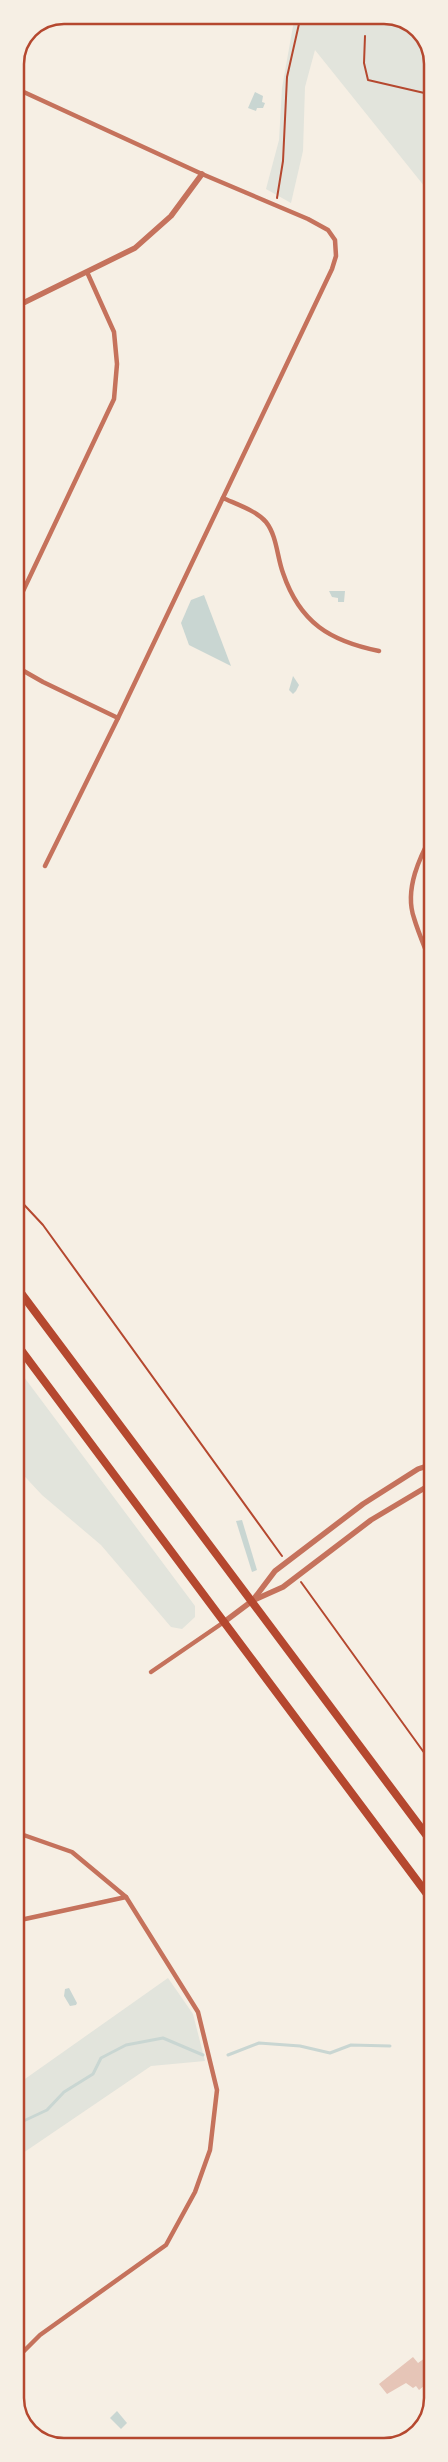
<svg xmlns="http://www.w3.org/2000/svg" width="448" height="2462" viewBox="0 0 448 2462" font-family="'PT Sans Narrow',sans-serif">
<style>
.green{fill:#e2e4dc}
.water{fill:#c9d6d2}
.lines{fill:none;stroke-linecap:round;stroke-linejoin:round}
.stream{stroke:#c9d6d2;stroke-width:3}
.building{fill:#e6c5b7}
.path{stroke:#b5482f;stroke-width:2}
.minor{stroke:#c5725c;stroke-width:4.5}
.tertiary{stroke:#c5725c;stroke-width:5.5}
.trunk{stroke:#b5482f;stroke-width:8}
.rim{fill:none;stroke:#b5482f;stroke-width:2.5}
</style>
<rect width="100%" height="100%" fill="#f6efe4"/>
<g class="green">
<path d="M295 15H390L419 29 433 57V197L315 50 305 87 303 151 291 203 266 189 279 140 282 88Z"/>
<path d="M15 1365 195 1606V1617L182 1629 171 1627 101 1545 42 1495 15 1466Z"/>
<path d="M168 1978 193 2014 205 2061 151 2066 23 2153 15 2161V2086Z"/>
</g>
<g class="water">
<path d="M255 92 263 96 262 102 265 103 263 108H257L256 111 248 108Z"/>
<path d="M329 591H345L344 602H338V598L332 597Z"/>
<path d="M204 595 231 666 189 645 181 623 191 600Z"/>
<path d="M293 676 299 685 296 691 293 694 289 690Z"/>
<path d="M242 1520 257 1570 252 1572 236 1521Z"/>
<path d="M69 1988 77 2003 76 2005 70 2006 64 1996 65 1989Z"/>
<path d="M117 2411 127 2423 121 2429 110 2418Z"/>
</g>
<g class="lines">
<g class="stream">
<path d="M228 2055 259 2043 300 2046 330 2053 351 2045 390 2046"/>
<path d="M15 2125 47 2110 64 2092 93 2074 101 2058 126 2045 163 2038 203 2055"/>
</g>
</g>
<path class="building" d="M413 2357 418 2363 425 2358 429 2364 423 2369 431 2380 419 2390 416 2386 413 2388 406 2383 387 2394 379 2384Z"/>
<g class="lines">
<g class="path">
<path d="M365 36 364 63 368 80 433 95"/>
<path d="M277 198 283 161 287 77 301 15"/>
<path d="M15 1195 43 1225 282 1556"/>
<path d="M301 1582 433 1765"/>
</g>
<g class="minor">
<path d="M15 88 202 174 308 219 328 230 335 240 336 256 332 269 118 718 45 866"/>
<path d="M223 498C236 504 257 511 266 522 277 536 277 557 283 573 300 623 330 641 379 651"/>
<path d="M15 608 114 399 117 364 114 332 87 272"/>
<path d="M15 666 43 682 118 718"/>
<path d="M431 697H433"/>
<path d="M433 832C420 857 404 889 414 918 419 935 427 952 433 969"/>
<path d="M151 1672 224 1622"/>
<path d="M15 1832 72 1852 126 1897 25 1919 15 1923"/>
<path d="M15 2360 40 2335 166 2245 195 2192 210 2150 217 2090 198 2012 126 1897"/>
</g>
<g class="tertiary">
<path d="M15 307 135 248 171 216 202 174"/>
<path d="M253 1600 275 1571 363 1504 418 1469 433 1464"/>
<path d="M224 1622 252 1601 283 1587 371 1520 433 1483"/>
</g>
<g class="trunk">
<path d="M15 1285 433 1844"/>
<path d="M15 1342 433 1902"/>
</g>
</g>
<path d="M0 0H448V2462H0ZM64 24H384A40 40 0 0 1 424 64V2398A40 40 0 0 1 384 2438H64A40 40 0 0 1 24 2398V64A40 40 0 0 1 64 24Z" fill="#f6efe4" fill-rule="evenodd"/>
<path class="rim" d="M64 24H384A40 40 0 0 1 424 64V2398A40 40 0 0 1 384 2438H64A40 40 0 0 1 24 2398V64A40 40 0 0 1 64 24Z"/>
</svg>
